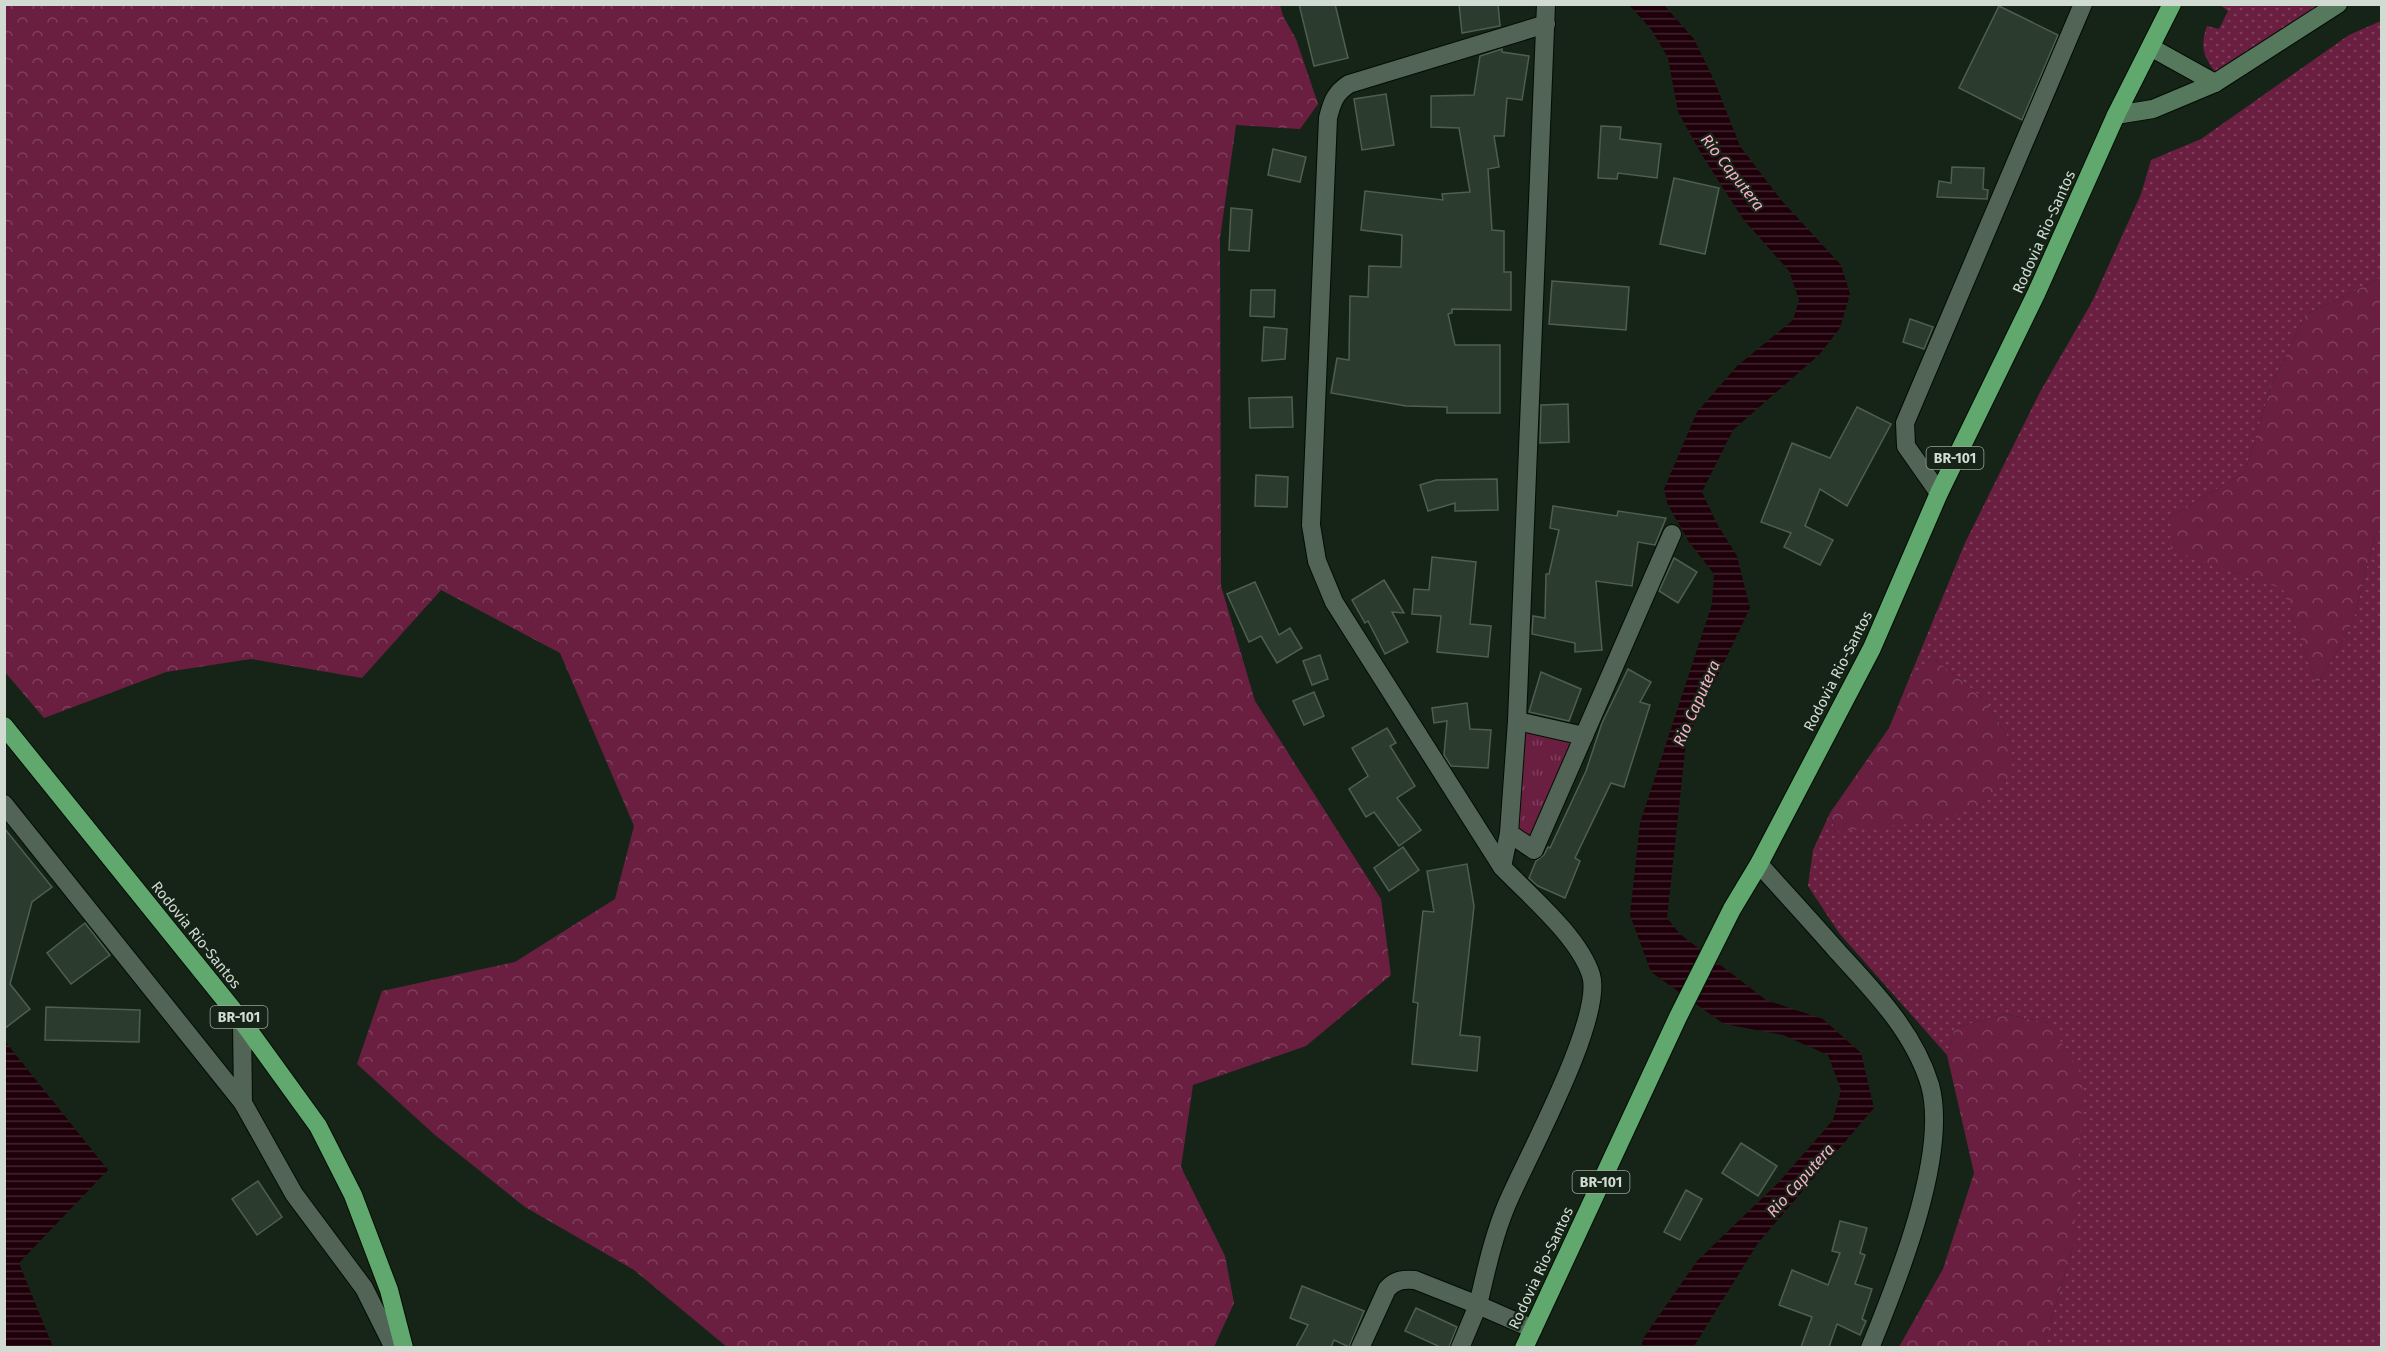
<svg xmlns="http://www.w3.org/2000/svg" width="2386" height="1352" viewBox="0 0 2386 1352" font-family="'Fira Sans',sans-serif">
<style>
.grass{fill:url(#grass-dots)}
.forest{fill:url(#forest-crowns)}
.park{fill:url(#park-tufts)}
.water{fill:url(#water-rules)}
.building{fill:#2b3c2e;stroke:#4e5f50;stroke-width:1.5}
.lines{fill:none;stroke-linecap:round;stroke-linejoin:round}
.street-casing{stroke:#020d04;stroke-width:20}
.secondary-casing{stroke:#020d04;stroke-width:20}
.highway-casing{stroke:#020d04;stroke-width:20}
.street{stroke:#526455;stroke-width:18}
.secondary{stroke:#56785c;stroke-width:18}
.highway{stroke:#60a86e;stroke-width:18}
.labels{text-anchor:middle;stroke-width:4.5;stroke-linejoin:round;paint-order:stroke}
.shield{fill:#152417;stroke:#99a49a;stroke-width:1.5}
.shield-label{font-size:14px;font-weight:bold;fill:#d1dbd2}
.street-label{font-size:15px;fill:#d1dbd2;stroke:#152417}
.water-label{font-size:16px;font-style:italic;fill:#faafc9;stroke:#152417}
</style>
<defs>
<pattern id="grass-dots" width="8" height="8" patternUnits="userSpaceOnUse" patternTransform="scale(1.5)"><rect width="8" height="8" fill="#6a1f41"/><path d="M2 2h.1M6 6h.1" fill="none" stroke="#7e3f5c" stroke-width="1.8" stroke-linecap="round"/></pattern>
<pattern id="forest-crowns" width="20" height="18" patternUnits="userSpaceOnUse" patternTransform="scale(1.5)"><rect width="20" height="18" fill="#6a1f41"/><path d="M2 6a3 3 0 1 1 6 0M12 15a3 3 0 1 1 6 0" fill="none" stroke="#7e3f5c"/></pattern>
<pattern id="park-tufts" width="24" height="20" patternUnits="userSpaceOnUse" patternTransform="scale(1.5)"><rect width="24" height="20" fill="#6a1f41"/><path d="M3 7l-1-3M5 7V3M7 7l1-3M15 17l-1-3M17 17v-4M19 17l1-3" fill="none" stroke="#7e3f5c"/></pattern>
<pattern id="water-rules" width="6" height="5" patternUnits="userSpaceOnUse" patternTransform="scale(1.5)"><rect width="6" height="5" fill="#1f000a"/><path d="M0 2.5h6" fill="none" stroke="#3e252d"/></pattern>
</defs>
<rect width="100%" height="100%" fill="#152417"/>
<g class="grass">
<path d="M2220 5H2332L2215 72C2203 55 2200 47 2207 26L2219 29 2228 11Z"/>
<path d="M2381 21V278L2305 315 2270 389 2245 472 2174 515 2234 572 2283 588 2317 686 2353 622 2375 535 2381 529V1347H2043L2074 1244 2049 1023 2005 1014 1955 1028 1947 1055 1839 933 1808 886 1813 850 1830 813 1835 832 2011 742 1984 699 1932 657 1909 679 1965 543 2040 392 2092 302 2141 194 2151 160 2201 139 2349 35Z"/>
</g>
<g class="forest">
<path d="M4 5H1280L1283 16 1296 39 1318 104 1300 129 1236 125 1220 238 1221 586 1255 701 1381 899 1391 975 1306 1046 1193 1085 1181 1167 1225 1256 1234 1303 1214 1347H727L634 1270 525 1207 435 1135 357 1064 382 991 515 962 615 899 634 826 560 653 441 590 362 678 251 659 166 672 44 718 5 672Z"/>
<path d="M2381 278V529L2375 535 2353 622 2317 686 2283 589 2171 550 2174 515 2245 472 2270 389 2305 315Z"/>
<path d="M1932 657 1984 699 2011 742 2013 773 1979 807 1935 821 1835 832 1830 813 1889 728 1909 679Z"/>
<path d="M2005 1014 2049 1023 2083 1077 2074 1244 2043 1347H1899L1943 1269 1974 1173 1947 1055 1955 1028Z"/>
</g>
<path class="park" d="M1522 726 1577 738 1532 844 1512 832Z"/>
<g class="water">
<path d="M1629 5H1664L1694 39 1714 80 1740 146 1782 201 1841 265 1850 294 1840 328 1819 355 1733 430 1702 492 1717 524 1737 556 1750 608 1686 742 1667 918 1680 934 1766 1000 1823 1019 1861 1053 1874 1108 1758 1243 1693 1348 1641 1347 1644 1337 1697 1261 1779 1182 1833 1120 1841 1090 1828 1055 1783 1035 1724 1024 1651 972 1630 915 1640 823 1712 604 1714 574 1689 542 1668 505 1664 489 1697 412 1737 366 1793 320 1799 300 1789 271 1743 219 1702 155 1678 112 1668 58 1651 29Z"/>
<path d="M4 1040 108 1170 19 1263 53 1347H5Z"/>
</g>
<g class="building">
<path d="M1299 4H1335L1348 58 1314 66Z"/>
<path d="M1459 4H1498L1500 26 1462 33Z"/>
<path d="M1999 6 2058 35 2022 120 1959 88Z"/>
<path d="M1502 49V52L1529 56 1522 100 1507 98 1504 136H1494L1499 167 1488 169 1492 230 1504 231V272H1511V310L1452 309V313L1448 314 1455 345H1500V413H1447V407L1406 406 1331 393 1337 358 1349 360 1350 296 1368 297 1369 266 1401 267 1402 235 1361 230 1365 191 1443 200 1442 194 1470 192 1459 128 1431 127V96L1474 95 1480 56Z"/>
<path d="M1386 94 1394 145 1362 150 1354 99Z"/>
<path d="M1601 126 1621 127 1620 139 1661 144 1657 178 1618 173 1617 179 1598 178Z"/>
<path d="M1273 149 1306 157 1300 182 1268 175Z"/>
<path d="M1952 167 1984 168 1983 189 1988 190 1987 199 1937 197 1939 181 1951 183Z"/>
<path d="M1674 178 1719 188 1705 254 1660 244Z"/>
<path d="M1231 208 1252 210 1249 251 1229 250Z"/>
<path d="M1552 281 1629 287 1626 330 1549 324Z"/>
<path d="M1251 290H1275L1274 317 1250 316Z"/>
<path d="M1910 319 1933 327 1924 349 1903 342Z"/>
<path d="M1264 327 1287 329 1285 359 1262 361Z"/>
<path d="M1292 397 1293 427 1250 428 1249 398Z"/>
<path d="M1568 404 1569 442 1540 443 1541 405Z"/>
<path d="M1857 407 1891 424 1847 506 1820 489 1805 526 1833 540 1820 565 1784 547 1791 533 1761 522 1792 443 1830 458Z"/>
<path d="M1256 475 1288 477 1287 507 1255 506Z"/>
<path d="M1497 479 1498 510 1455 511V503L1428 511 1420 485 1436 480Z"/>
<path d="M1553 506 1617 516 1618 511 1666 518 1655 545 1638 542 1632 586 1596 581 1602 650 1575 652V643L1532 634 1533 616 1545 618 1546 574H1549L1559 530 1550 528Z"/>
<path d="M1432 557 1476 562 1470 624 1491 626 1488 657 1437 652 1441 616 1412 614 1414 589 1429 590Z"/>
<path d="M1674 558 1697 572 1678 603 1659 591Z"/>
<path d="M1384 580 1404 613 1392 612 1408 642 1385 654 1368 621 1365 623 1352 600Z"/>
<path d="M1255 582 1279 635 1290 628 1302 648 1277 663 1261 636 1249 642 1227 594Z"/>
<path d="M1320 655 1328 679 1312 685 1303 661Z"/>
<path d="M1628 669 1651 682 1640 702 1650 705 1624 787 1611 783 1575 858 1580 861 1565 898 1538 886 1529 878 1536 861 1544 855 1548 847 1550 848 1586 771 1602 723Z"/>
<path d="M1541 672 1581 689 1569 721 1529 712Z"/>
<path d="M1314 692 1324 716 1304 725 1293 701Z"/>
<path d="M1467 703 1470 729 1491 730 1488 768 1451 766 1444 755 1447 721 1434 723 1432 708Z"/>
<path d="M1387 728 1396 743 1390 746 1415 786 1397 798 1421 830 1399 846 1374 812 1366 817 1349 789 1368 776 1352 748Z"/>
<path d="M4 828 52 887 32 902 10 984 30 1009 4 1029Z"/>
<path d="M1403 847 1419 870 1389 891 1374 868Z"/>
<path d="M1467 864 1474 906 1460 1035 1480 1037 1477 1071 1412 1064 1418 1003 1413 1002 1423 911 1434 912 1427 871Z"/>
<path d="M85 923 110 955 71 984 47 953Z"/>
<path d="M46 1007 140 1010 139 1042 45 1040Z"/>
<path d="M1741 1143 1777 1166 1758 1196 1722 1173Z"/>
<path d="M258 1181 282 1217 257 1235 232 1199Z"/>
<path d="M1686 1190 1702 1199 1680 1240 1664 1232Z"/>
<path d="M1840 1221 1867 1228 1860 1253 1865 1255 1855 1284 1872 1289 1862 1319 1866 1321 1860 1335 1837 1324 1829 1347H1801L1812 1317 1779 1305 1792 1270 1828 1285 1840 1253 1832 1251Z"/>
<path d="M1302 1286 1364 1311 1349 1347 1334 1340 1331 1347H1296L1308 1325 1290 1318Z"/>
<path d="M1416 1308 1457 1327 1449 1347H1440L1405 1331Z"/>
</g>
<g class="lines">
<g class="street-casing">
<g id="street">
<path d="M1939 493 1906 446 1905 423 2083 4"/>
<path d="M1517 721 1584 736"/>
<path d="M4 804 243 1103 294 1194 364 1288 394 1348"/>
<path d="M1509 833 1534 850 1672 534"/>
<path d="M1759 864C1785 893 1812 922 1838 952 1874 991 1914 1032 1930 1085 1949 1154 1897 1282 1870 1348"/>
<path d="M1502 867 1334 602 1317 561 1311 525 1328 118C1332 102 1335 93 1349 84L1546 24"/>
<path d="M242 1021 243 1103"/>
<path d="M1533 1329 1478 1305C1486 1271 1493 1237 1507 1204 1526 1159 1604 1018 1591 975 1579 937 1530 896 1502 867L1509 833 1517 721 1546 4"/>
<path d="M1360 1348 1387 1289C1395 1280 1403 1279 1415 1280L1478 1305 1460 1348"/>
</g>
</g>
<g class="secondary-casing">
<g id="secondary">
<path d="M2152 48 2215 83"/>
<path d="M2116 115 2153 109 2215 83 2338 4"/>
</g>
</g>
<g class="highway-casing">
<g id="highway">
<path d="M4 726 242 1021 318 1126 353 1195 389 1290 404 1348"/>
<path d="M1524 1348 1678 1017 1732 909 1759 864 1872 648 1939 493 2036 294 2116 115 2172 4"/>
</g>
</g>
<use href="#street" class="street"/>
<use href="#secondary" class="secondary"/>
<use href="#highway" class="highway"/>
</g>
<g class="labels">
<g class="shield">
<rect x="1926.5" y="447" width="57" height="22" rx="4.5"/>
<rect x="210.5" y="1006" width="57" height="22" rx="4.5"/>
<rect x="1572.5" y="1171" width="57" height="22" rx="4.5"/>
</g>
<g class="shield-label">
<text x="1955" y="463">BR-101</text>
<text x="239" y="1022">BR-101</text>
<text x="1601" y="1187">BR-101</text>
</g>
<g class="street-label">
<text transform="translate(2044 232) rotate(-66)" y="5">Rodovia Rio-Santos</text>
<text transform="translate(1838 671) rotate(-63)" y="5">Rodovia Rio-Santos</text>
<text transform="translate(196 935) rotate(51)" y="5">Rodovia Rio-Santos</text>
<text transform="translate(1541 1268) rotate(-65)" y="5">Rodovia Rio-Santos</text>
</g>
<g class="water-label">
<text transform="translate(1733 172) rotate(52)" y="6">Rio Caputera</text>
<text transform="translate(1696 703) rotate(-66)" y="6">Rio Caputera</text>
<text transform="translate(1800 1180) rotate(-48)" y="6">Rio Caputera</text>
</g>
</g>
<rect width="2386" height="1352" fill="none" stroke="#d1dbd2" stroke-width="12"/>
</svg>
